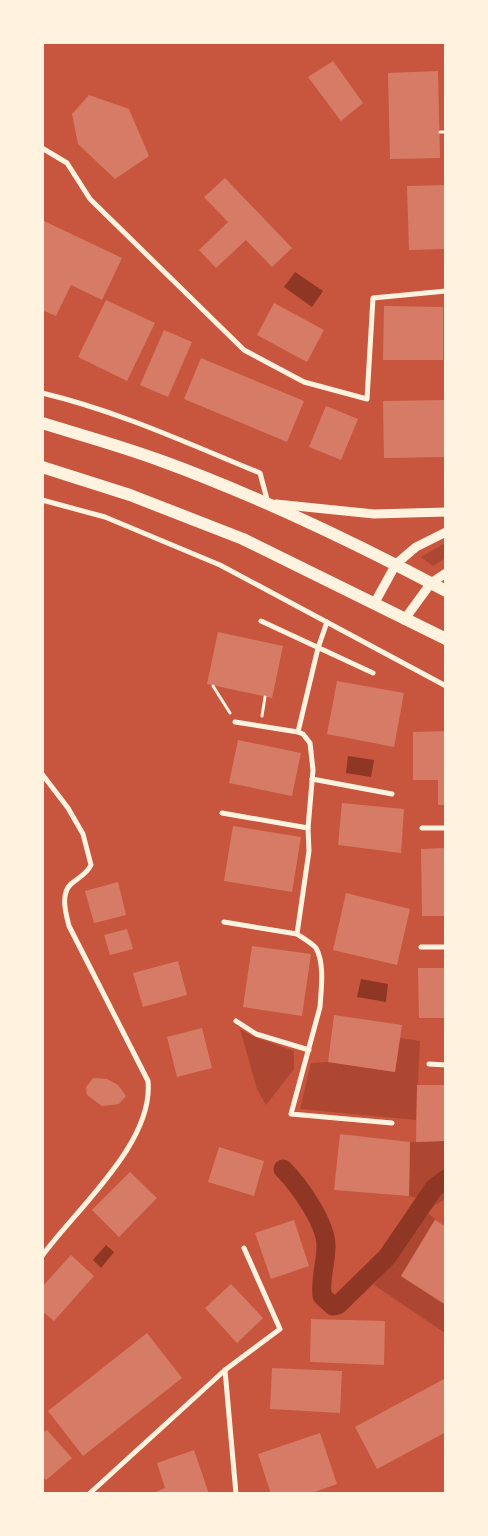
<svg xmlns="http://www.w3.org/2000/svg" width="488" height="1536" viewBox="0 0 488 1536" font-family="'Space Grotesk',sans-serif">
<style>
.green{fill:#ae4732}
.water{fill:#8f3625}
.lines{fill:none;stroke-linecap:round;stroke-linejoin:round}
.canal{stroke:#8f3625;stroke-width:19}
.building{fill:#d67c66}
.path{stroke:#fff3e0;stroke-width:3}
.minor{stroke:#fff3e0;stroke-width:5}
.tertiary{stroke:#fff3e0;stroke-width:9}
.trunk{stroke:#fff3e0;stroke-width:12}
</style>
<rect width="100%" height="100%" fill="#c8553d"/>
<g class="green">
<path d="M445 543V558L433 566 421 557Z"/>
<path d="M240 1029 252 1036 294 1051V1069L266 1105 257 1089Z"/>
<path d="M400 1038 420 1041 416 1120 300 1109 311 1063 328 1062 395 1072Z"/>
<path d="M445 1141V1176L420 1199 409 1196 410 1142Z"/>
<path d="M445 1182V1199L435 1205 428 1213 435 1219 401 1276 445 1305V1333L374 1285 433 1195Z"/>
</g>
<g class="water">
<path d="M295 272 323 291 312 307 284 287Z"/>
<path d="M348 756 374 760 371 777 346 773Z"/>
<path d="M361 979 388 984 386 1002 357 997Z"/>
<path d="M106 1245 114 1252 101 1268 93 1260Z"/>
</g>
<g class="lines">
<path class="canal" d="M283 1169C299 1185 326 1223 326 1246 326 1263 320 1278 322 1296L333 1306 338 1305 387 1257 434 1188 446 1179"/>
</g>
<g class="building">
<path d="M333 61 363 103 341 121 308 77Z"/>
<path d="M438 71 440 158 390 159 388 73Z"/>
<path d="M89 95 129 109 149 156 115 179 78 144 72 114Z"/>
<path d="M225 178 292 248 272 267 246 240 216 268 199 250 228 222 204 197Z"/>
<path d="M446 185V249L409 250 407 186Z"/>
<path d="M42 220 122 258 102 300 71 285 56 316 42 310Z"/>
<path d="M106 300 155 323 127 381 78 357Z"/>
<path d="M274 303 324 330 307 362 257 335Z"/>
<path d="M384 306 443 307V360H383Z"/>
<path d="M164 330 192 342 168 397 140 385Z"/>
<path d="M201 358 304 401 287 442 184 399Z"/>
<path d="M446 400V457L384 458 383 401Z"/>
<path d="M326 406 358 419 341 460 309 447Z"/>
<path d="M218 632 283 646 272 698 207 684Z"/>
<path d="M337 681 404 693 394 747 327 734Z"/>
<path d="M446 731V805H438V780H413V732Z"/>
<path d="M238 740 301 753 292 796 229 783Z"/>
<path d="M342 803 404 809 401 853 338 845Z"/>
<path d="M233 826 301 837 292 892 224 881Z"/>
<path d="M446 848V916H422L421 849Z"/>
<path d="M118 882 126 915 94 923 85 891Z"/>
<path d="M346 893 410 909 397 965 333 950Z"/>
<path d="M127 929 133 949 110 955 104 935Z"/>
<path d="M252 946 311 954 302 1016 243 1007Z"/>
<path d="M178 961 187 995 143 1007 133 973Z"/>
<path d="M418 968H446V1018H419Z"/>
<path d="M334 1015 402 1025 395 1072 328 1062Z"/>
<path d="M202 1028 212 1068 177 1077 167 1037Z"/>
<path d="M93 1078 107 1079 118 1085 126 1096 119 1104 102 1106 87 1095 86 1087Z"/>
<path d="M417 1085H446V1141L416 1142Z"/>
<path d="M340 1134 410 1142 409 1196 334 1190Z"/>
<path d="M219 1147 264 1161 254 1196 208 1182Z"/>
<path d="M130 1172 157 1198 119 1237 92 1210Z"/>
<path d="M294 1220 309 1266 271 1279 255 1233Z"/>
<path d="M435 1220 446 1227V1305L401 1276Z"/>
<path d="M71 1255 94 1276 54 1321 42 1311V1287Z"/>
<path d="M231 1284 263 1318 237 1343 205 1308Z"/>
<path d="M311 1319 385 1321 384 1365 310 1362Z"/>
<path d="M147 1333 182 1378 83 1456 48 1411Z"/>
<path d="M272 1368 342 1371 340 1413 270 1409Z"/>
<path d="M444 1379 446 1432 377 1469 355 1427Z"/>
<path d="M47 1430 72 1458 46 1480 42 1476V1433Z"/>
<path d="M320 1433 337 1484 309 1494H271L258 1454Z"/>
<path d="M194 1450 209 1494H151L165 1488 157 1463Z"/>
</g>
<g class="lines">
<g class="path">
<path d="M440 132H446"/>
<path d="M213 686 230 713"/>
<path d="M262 716 265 697"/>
</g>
<g class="minor">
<path d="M42 148 67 163 90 199 244 350 304 382 367 399 373 298 446 291"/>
<path d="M42 393C118 411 189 444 260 473L268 503"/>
<path d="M42 500 105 517 220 565 446 686"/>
<path d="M261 621 373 673"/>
<path d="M327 622 318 648 298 732 303 734 310 743 313 770 308 828 309 851 297 934C303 938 312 943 316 948 325 964 321 990 320 1007L291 1114 392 1123"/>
<path d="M235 722 298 732"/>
<path d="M42 774 68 808 83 834 91 865C86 875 79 877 71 884 60 894 66 914 69 926L148 1081C154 1143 76 1209 42 1256"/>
<path d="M312 779 392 794"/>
<path d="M222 813 308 828"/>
<path d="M422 828H446"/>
<path d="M224 922 297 934"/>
<path d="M421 947H446"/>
<path d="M236 1021 256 1034 309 1050"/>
<path d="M429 1064 446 1065"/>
<path d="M225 1370 236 1494"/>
<path d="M89 1494 225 1370 280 1329 244 1248"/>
</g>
<g class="tertiary">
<path d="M276 504 374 514 446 512"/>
<path d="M374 604 396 564 416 547 446 532"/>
<path d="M404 620 431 583 446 573"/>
</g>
<g class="trunk">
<path d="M42 423C81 435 121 446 159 460 258 496 352 541 446 591"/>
<path d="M42 467 130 495 243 539 446 639"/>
</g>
</g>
<rect width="488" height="1536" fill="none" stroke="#fff3e0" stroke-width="88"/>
</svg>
